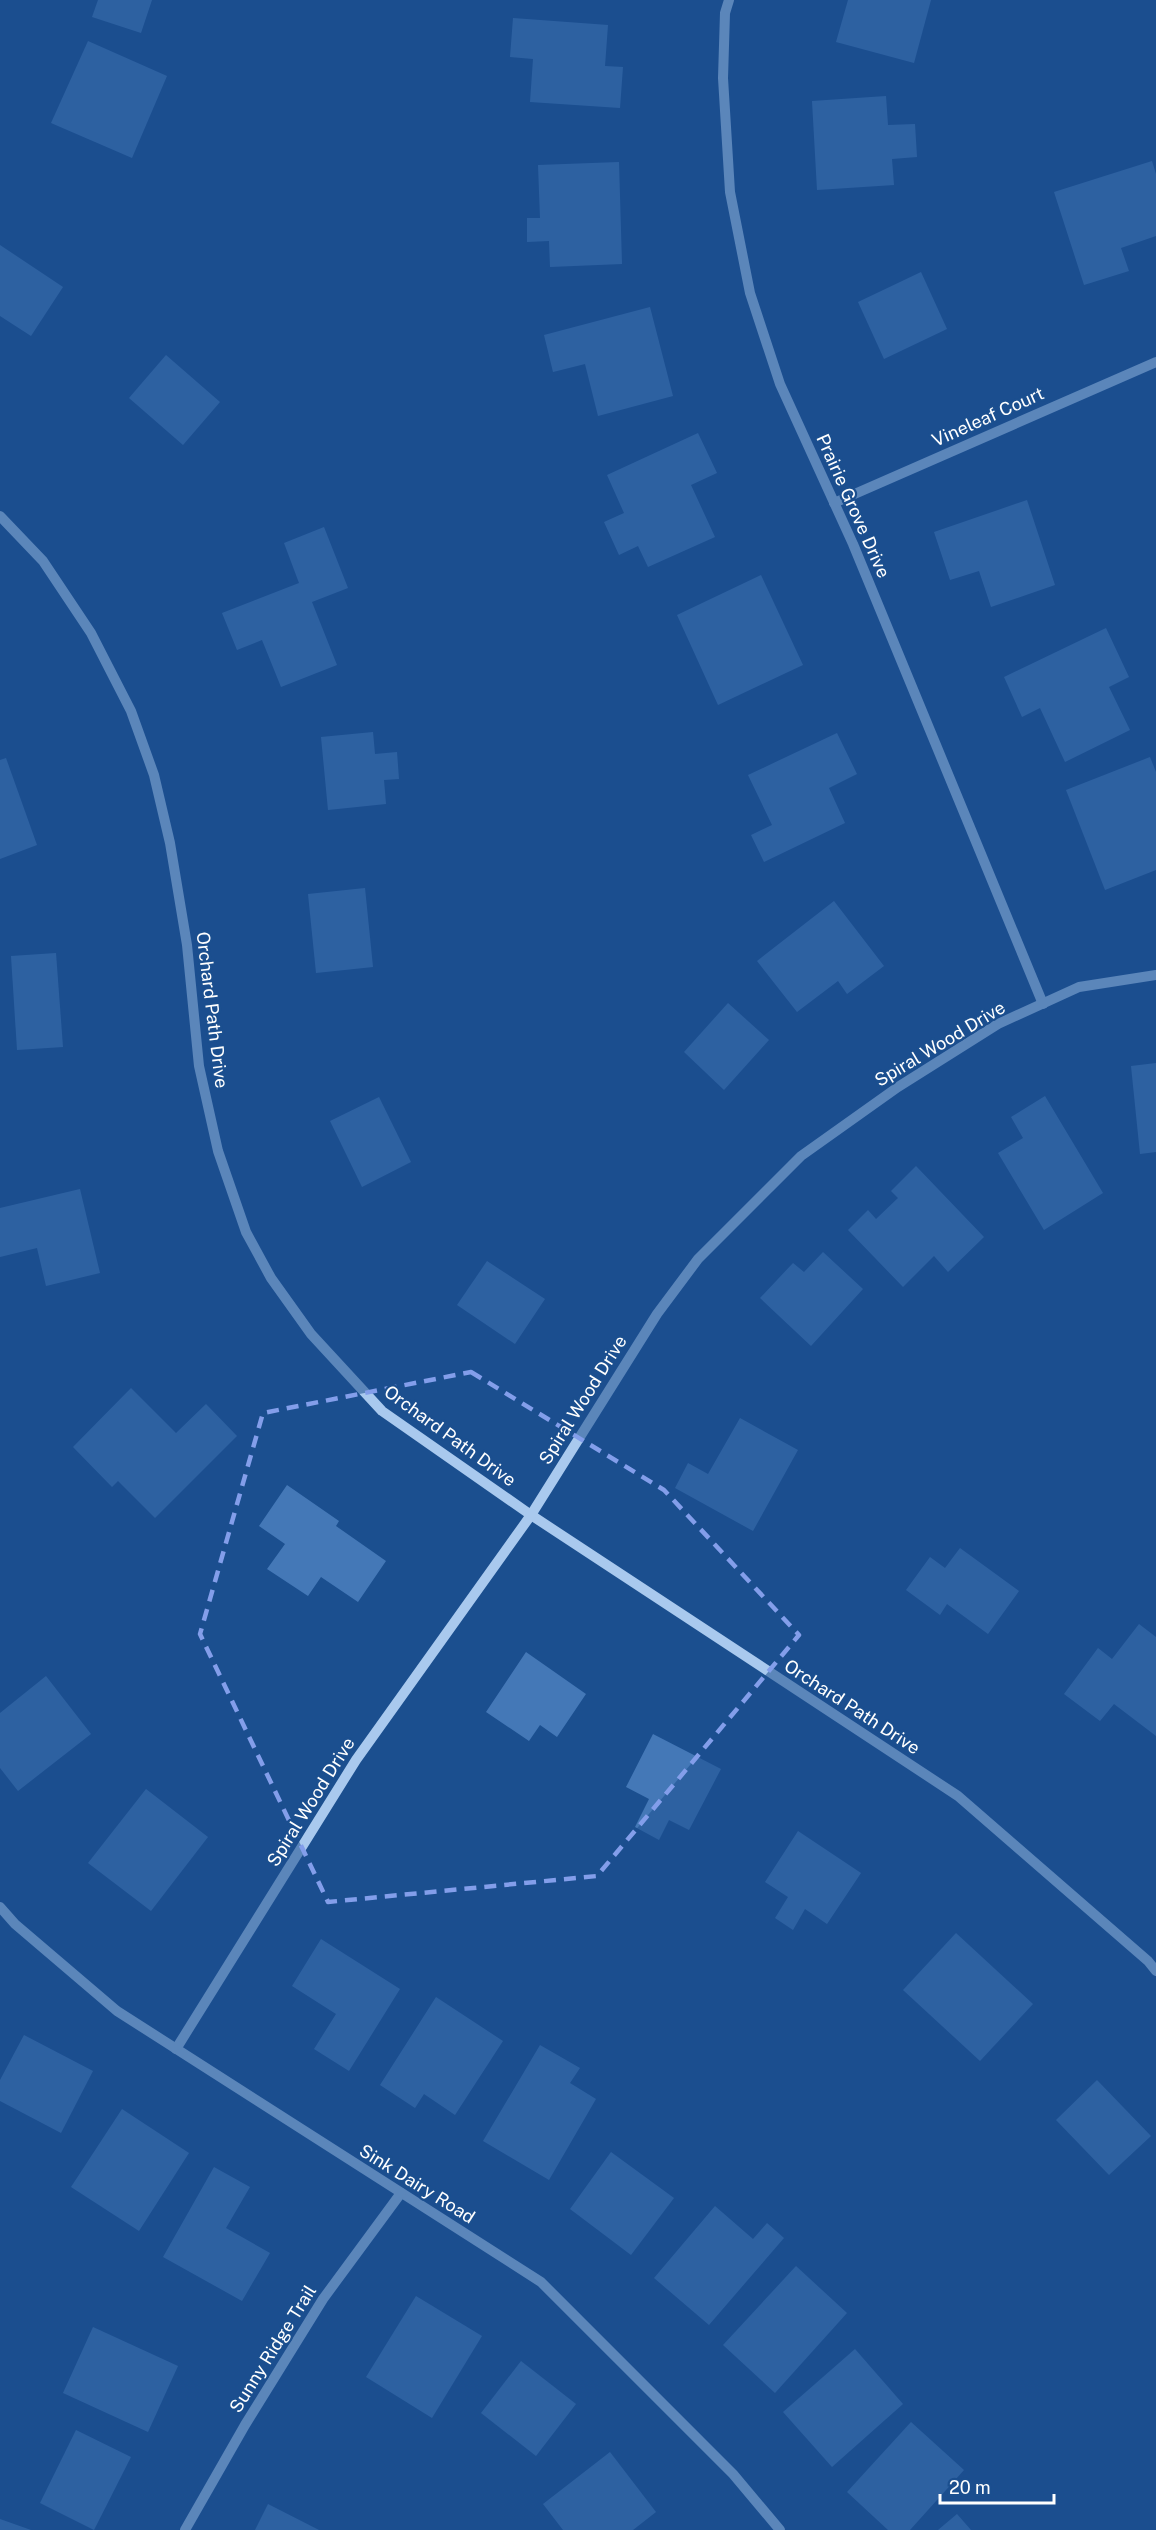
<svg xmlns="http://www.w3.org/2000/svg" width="1156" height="2530" viewBox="0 0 1156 2530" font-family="'Public Sans',sans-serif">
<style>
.building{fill:#4478b7}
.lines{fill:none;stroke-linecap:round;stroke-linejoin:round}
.minor{stroke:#a9c9ee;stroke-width:10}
.marked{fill:none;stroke:#839eea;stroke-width:4.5;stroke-dasharray:12 8;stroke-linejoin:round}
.labels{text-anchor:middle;stroke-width:4.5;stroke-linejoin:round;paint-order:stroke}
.street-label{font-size:18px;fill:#fff;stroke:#1b4f8f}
</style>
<rect width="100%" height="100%" fill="#1b4f8f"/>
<g class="building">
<path d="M98 0H152L141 33 92 17Z"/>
<path d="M848 0H931L914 63 836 42Z"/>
<path d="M513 18 608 25 605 66 623 67 620 108 530 102 533 59 510 57Z"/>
<path d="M88 41 167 76 132 158 51 123Z"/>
<path d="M886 96 888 125 915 124 917 157 892 159 894 185 817 190 812 101Z"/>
<path d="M1152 161 1156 174V236L1121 248 1129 271 1084 285 1054 192Z"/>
<path d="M619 162 622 264 550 267 549 241 527 242V218H540L538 165Z"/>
<path d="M0 245 63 287 31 336 0 316Z"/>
<path d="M921 272 947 329 884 359 858 302Z"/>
<path d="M650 307 673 396 598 416 585 364 553 372 544 335Z"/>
<path d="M166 355 220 402 183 445 129 398Z"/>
<path d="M698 433 717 473 691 485 715 537 648 567 638 546 619 555 604 522 624 513 607 475Z"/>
<path d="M1027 500 1055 585 991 607 979 571 950 580 934 532Z"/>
<path d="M324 527 348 588 312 602 337 665 281 687 262 640 237 650 222 613 299 583 284 543Z"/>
<path d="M761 575 803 665 718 705 677 615Z"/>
<path d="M1106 628 1129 677 1109 687 1130 730 1065 762 1040 708 1022 717 1004 677Z"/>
<path d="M373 732 375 754 397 752 399 779 384 780 386 804 328 810 321 737Z"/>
<path d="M837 733 857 774 829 788 845 823 764 862 751 835 772 825 748 775Z"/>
<path d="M1150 757 1156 772V870L1105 890 1066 790Z"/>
<path d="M6 758 37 845 0 859V760Z"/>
<path d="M365 888 373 967 316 973 308 894Z"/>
<path d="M834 901 884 966 847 994 838 981 797 1012 757 961Z"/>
<path d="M56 953 63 1047 17 1050 11 956Z"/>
<path d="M728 1003 769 1040 724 1090 684 1052Z"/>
<path d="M1156 1063V1152L1140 1154 1131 1066Z"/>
<path d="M1045 1096 1103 1193 1044 1230 998 1153 1023 1138 1011 1117Z"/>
<path d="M379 1097 411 1162 362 1187 330 1121Z"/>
<path d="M916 1166 984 1237 948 1272 934 1256 903 1287 848 1230 868 1210 876 1219 898 1198 891 1191Z"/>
<path d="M80 1189 100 1273 46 1286 37 1248 0 1257V1208Z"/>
<path d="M823 1252 863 1289 811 1346 760 1298 793 1263 804 1272Z"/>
<path d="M487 1261 545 1299 515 1344 457 1305Z"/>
<path d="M131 1388 176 1433 206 1404 237 1436 155 1518 118 1481 112 1487 73 1447Z"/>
<path d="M740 1418 798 1450 753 1531 675 1488 688 1463 708 1474Z"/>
<path d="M287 1485 339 1521 336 1526 386 1561 358 1602 321 1577 308 1596 267 1569 285 1544 259 1526Z"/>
<path d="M960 1548 1019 1591 988 1634 947 1604 940 1615 906 1590 930 1557 945 1568Z"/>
<path d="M1139 1624 1156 1637V1736L1114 1704 1100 1721 1064 1694 1098 1648 1112 1659Z"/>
<path d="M526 1652 586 1694 557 1737 540 1725 529 1741 486 1712Z"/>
<path d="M46 1676 91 1734 18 1791 0 1768V1713Z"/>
<path d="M653 1734 721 1769 689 1830 669 1820 659 1840 635 1827 649 1799 626 1787Z"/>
<path d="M146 1789 208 1837 151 1911 88 1863Z"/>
<path d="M798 1831 861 1873 827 1924 805 1909 793 1930 775 1918 788 1897 765 1882Z"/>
<path d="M956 1933 1033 2004 980 2061 903 1990Z"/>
<path d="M321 1939 400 1989 349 2071 314 2049 336 2014 292 1986Z"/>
<path d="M436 1997 503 2041 455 2115 424 2094 415 2108 380 2085Z"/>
<path d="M24 2035 93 2071 61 2133 0 2101V2080Z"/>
<path d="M540 2045 580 2068 570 2083 596 2099 549 2180 483 2141Z"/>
<path d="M1097 2080 1151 2136 1109 2175 1056 2120Z"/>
<path d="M122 2109 189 2153 139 2231 71 2187Z"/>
<path d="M611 2152 674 2198 631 2255 570 2209Z"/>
<path d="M214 2167 250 2187 226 2228 270 2253 242 2301 163 2257Z"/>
<path d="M715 2206 753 2239 767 2223 784 2238 709 2325 654 2278Z"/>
<path d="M796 2266 847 2313 775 2393 723 2345Z"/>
<path d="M416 2296 482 2336 432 2418 366 2377Z"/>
<path d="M93 2327 178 2366 148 2432 63 2393Z"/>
<path d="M855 2349 903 2404 832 2467 783 2412Z"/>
<path d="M521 2361 576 2404 536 2456 481 2413Z"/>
<path d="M911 2422 964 2470 910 2530H888L847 2492Z"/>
<path d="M76 2430 131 2457 94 2530 40 2503Z"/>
<path d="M610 2452 656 2512 633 2530H563L543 2504Z"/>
<path d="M268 2504 319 2530H255Z"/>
<path d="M957 2514 971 2530H938Z"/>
<path d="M0 2519 31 2530H0Z"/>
</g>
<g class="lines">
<g class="minor">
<path d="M729 0 725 13 723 78 730 192 750 293 780 384 853 544 1043 1004"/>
<path d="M834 503 1156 362"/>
<path d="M0 516 43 561 91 633 131 711 154 775 170 843 187 945 199 1066 218 1151 246 1232 271 1278 311 1334 382 1411 531 1515 958 1796 1148 1961 1156 1971"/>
<path d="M0 1907 15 1924 117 2011 541 2282 733 2474 780 2530"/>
<path d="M176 2049 356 1760 531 1515 657 1314 698 1259 801 1156 898 1087 998 1024 1079 987 1156 975"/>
<path d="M185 2530 245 2425 323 2299 401 2193"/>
</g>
</g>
<path d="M0 0H1156V2530H0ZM471 1372 664 1490 799 1635 597 1876 328 1902 200 1634 263 1413Z" fill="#1b4f8f" fill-opacity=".55" fill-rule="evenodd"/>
<path class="marked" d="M471 1372 664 1490 799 1635 597 1876 328 1902 200 1634 263 1413Z"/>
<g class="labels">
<g class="street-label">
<text transform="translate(988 417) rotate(-24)" y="6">Vineleaf Court</text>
<text transform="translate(853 506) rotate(66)" y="6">Prairie Grove Drive</text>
<text transform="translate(212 1010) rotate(83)" y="6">Orchard Path Drive</text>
<text transform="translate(940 1044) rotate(-31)" y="6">Spiral Wood Drive</text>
<text transform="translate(583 1400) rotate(-58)" y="6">Spiral Wood Drive</text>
<text transform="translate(450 1436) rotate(36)" y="6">Orchard Path Drive</text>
<text transform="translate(852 1707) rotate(33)" y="6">Orchard Path Drive</text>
<text transform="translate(311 1802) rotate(-58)" y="6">Spiral Wood Drive</text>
<text transform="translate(417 2184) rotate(32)" y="6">Sink Dairy Road</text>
<text transform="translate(273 2349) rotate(-58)" y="6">Sunny Ridge Trail</text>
</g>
</g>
<path d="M940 2494v9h114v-9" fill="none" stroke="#ffffff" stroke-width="3"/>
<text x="949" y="2494" font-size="18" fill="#ffffff" stroke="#1b4f8f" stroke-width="4.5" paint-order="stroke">20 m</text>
</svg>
